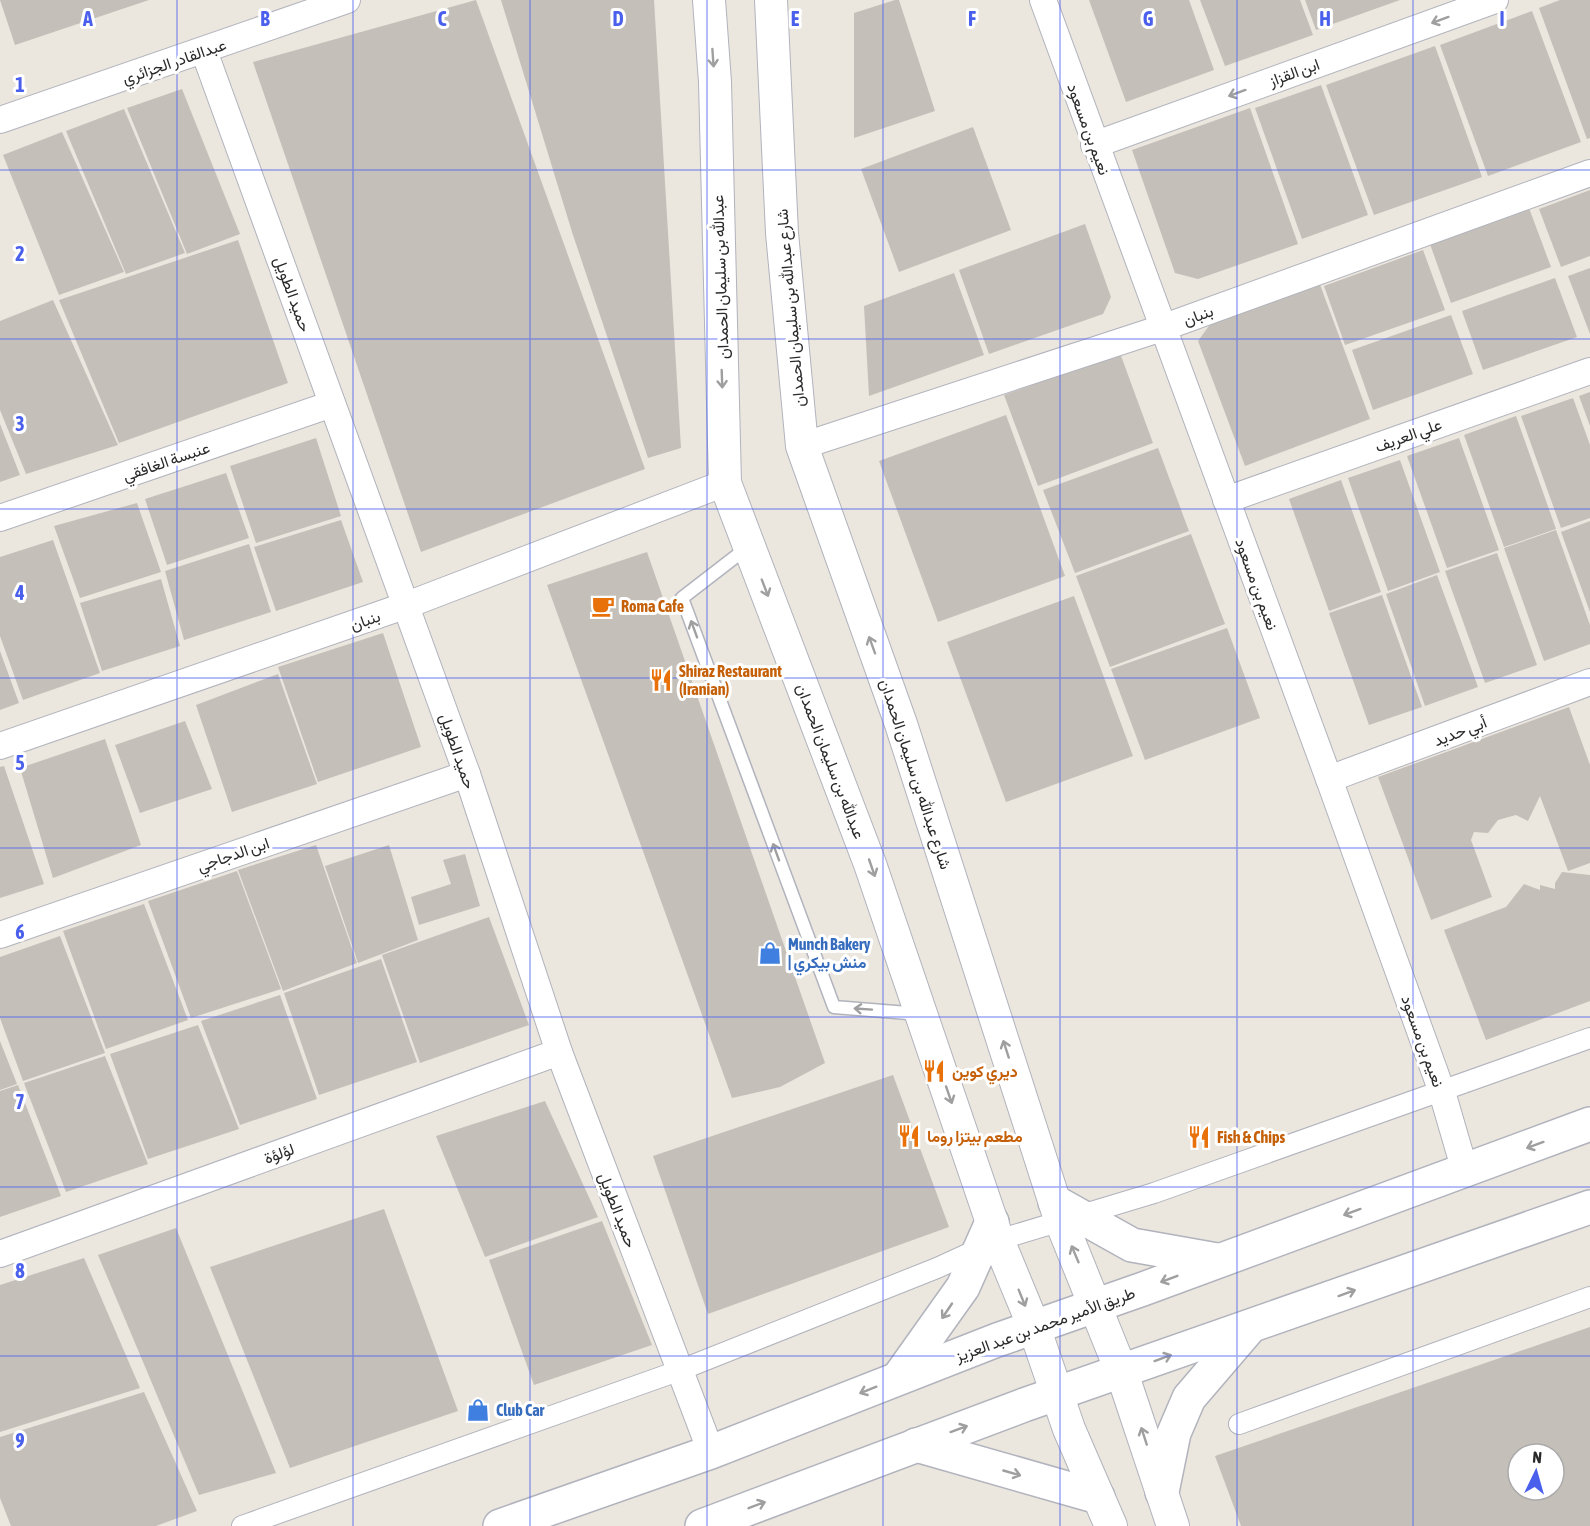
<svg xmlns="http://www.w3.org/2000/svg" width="1590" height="1526" viewBox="0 0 1590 1526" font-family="'Asap Condensed',Vazirmatn,sans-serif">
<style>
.building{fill:#c4c0b9;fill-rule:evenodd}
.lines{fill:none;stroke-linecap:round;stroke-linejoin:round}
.service-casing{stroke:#b1b3bd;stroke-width:15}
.pedestrian-casing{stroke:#b1b3bd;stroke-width:22}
.minor-casing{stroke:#b1b3bd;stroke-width:28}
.tertiary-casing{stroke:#b1b3bd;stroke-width:34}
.secondary-casing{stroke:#b1b3bd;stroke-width:36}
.service{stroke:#fff;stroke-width:12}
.pedestrian{stroke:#fff;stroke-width:20}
.minor{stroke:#fff;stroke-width:26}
.tertiary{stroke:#fff;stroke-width:32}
.secondary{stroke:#fff;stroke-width:33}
.oneway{stroke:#9f9f9f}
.grid{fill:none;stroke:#4a60ec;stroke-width:1.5;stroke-opacity:0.55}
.labels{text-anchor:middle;stroke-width:6;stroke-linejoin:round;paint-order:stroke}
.street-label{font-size:16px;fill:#2a2a2a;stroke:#fff}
.food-label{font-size:16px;font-weight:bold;fill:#c56008;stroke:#fff;text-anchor:start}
.shop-label{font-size:16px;font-weight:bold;fill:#366cbe;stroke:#fff;text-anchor:start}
.grid-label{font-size:20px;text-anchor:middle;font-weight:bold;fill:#4a60ec;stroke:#fff;stroke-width:6;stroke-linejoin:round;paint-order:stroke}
</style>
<rect width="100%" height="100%" fill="#ebe6de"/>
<g class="building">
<path d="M0 0H149L15 45Z"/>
<path d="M476 0 645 469 421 552 253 62Z"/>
<path d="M501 0H654L681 448 648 458 572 232Z"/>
<path d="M895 0H899L935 111 854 138V13Z"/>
<path d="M1089 0H1189L1214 70 1126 102Z"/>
<path d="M1200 0H1300L1313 35 1225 66Z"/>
<path d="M1305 0H1400L1316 30Z"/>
<path d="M1560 0H1590V138L1587 139 1539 8Z"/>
<path d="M1532 11 1581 142 1488 176 1440 45Z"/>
<path d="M1435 46 1482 177 1374 215 1326 85Z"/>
<path d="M1321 85 1368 215 1302 239 1255 108Z"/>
<path d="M182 89 240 234 187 254 127 108Z"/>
<path d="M1250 108 1298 244 1198 279 1175 273 1132 150Z"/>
<path d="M124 109 185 253 126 274 66 131Z"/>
<path d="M973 127 1011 230 899 272 861 169Z"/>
<path d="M62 132 124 272 59 295 3 155Z"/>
<path d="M1590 190V256L1561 267 1539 209Z"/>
<path d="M1529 208 1551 267 1451 303 1430 244Z"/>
<path d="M1085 224 1111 297 1103 314 989 354 959 270Z"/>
<path d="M238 240 288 383 119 443 59 300Z"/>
<path d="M1423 250 1445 310 1345 345 1324 286Z"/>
<path d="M1590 268V334L1568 276Z"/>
<path d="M954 273 984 355 869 396 864 306Z"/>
<path d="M1555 278 1577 337 1483 370 1462 311Z"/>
<path d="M1319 282 1370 419 1245 466 1198 341 1211 323Z"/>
<path d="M53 300 118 445 26 474 0 410V321Z"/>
<path d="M1451 315 1473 374 1373 410 1352 350Z"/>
<path d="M1120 353 1153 443 1038 486 1004 395Z"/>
<path d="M1590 392V426L1579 396Z"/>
<path d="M1573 398 1590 445V518L1561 528 1521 416Z"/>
<path d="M1006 415 1065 576 938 622 879 461Z"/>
<path d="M1516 416 1556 529 1504 547 1464 435Z"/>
<path d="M0 424 20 475 0 482Z"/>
<path d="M316 438 341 516 256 543 230 466Z"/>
<path d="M1459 438 1499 550 1447 568 1407 456Z"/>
<path d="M1158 448 1189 531 1075 573 1043 490Z"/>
<path d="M1400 460 1440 572 1388 591 1348 478Z"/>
<path d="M226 473 249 538 167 565 145 499Z"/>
<path d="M1341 480 1381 592 1329 611 1289 499Z"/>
<path d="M137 503 161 572 80 598 54 526Z"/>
<path d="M341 520 363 582 276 611 254 547Z"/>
<path d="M1590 521V612L1561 532Z"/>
<path d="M1556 530 1590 625V644L1544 661 1504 548Z"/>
<path d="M1191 534 1225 624 1110 667 1076 576Z"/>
<path d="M53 540 100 673 23 700 0 636V557Z"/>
<path d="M249 544 271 612 184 640 165 571Z"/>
<path d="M647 552 825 1063 780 1087 732 1098 547 585Z"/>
<path d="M1497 553 1537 665 1485 683 1445 571Z"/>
<path d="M1437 575 1478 687 1425 706 1386 594Z"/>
<path d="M161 579 180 646 102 671 80 603Z"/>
<path d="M1382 595 1422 707 1369 725 1329 613Z"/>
<path d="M1074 596 1133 756 1006 802 947 642Z"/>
<path d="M1227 628 1260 718 1145 760 1111 669Z"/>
<path d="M383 633 421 747 318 782 278 667Z"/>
<path d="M0 651 19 703 0 710Z"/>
<path d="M278 674 317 784 232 812 196 705Z"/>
<path d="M1569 707 1590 765V863L1568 871 1540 796 1528 821 1516 815 1498 820 1488 833 1474 832 1471 840 1492 897 1431 920 1378 777Z"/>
<path d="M185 721 212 789 140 813 115 745Z"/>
<path d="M105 739 141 845 53 878 20 768Z"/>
<path d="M4 766 44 884 0 898V767Z"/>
<path d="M316 845 357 963 283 991 238 870Z"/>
<path d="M389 845 418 940 358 963 325 866Z"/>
<path d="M465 854 480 906 419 925 411 897 451 884 443 860Z"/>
<path d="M237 871 281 989 191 1018 148 901Z"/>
<path d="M1562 872 1590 875V1001L1486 1040 1444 930 1506 907 1524 884 1540 890V885L1555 889V883Z"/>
<path d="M144 904 188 1020 106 1049 63 931Z"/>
<path d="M489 917 529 1025 420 1063 382 955Z"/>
<path d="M60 936 105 1053 23 1081 0 1018V957Z"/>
<path d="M381 959 417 1062 319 1095 284 993Z"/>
<path d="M280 995 317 1099 240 1125 201 1021Z"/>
<path d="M198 1025 239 1129 148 1159 110 1054Z"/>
<path d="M0 1041 17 1084 0 1090Z"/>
<path d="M105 1056 148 1164 66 1192 24 1083Z"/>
<path d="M893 1075 949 1227 708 1314 653 1156Z"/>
<path d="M18 1085 61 1196 0 1217V1091Z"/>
<path d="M545 1101 598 1217 485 1257 436 1136Z"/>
<path d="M384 1209 458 1411 290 1468 210 1267Z"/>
<path d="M602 1221 652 1345 534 1385 489 1260Z"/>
<path d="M176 1228 276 1473 199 1495 98 1255Z"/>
<path d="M84 1258 140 1388 0 1432V1285Z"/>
<path d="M1590 1327V1526H1241L1215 1456ZM1518 1454H1554V1490H1518Z"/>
<path d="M144 1392 197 1511 156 1526H11L0 1498V1437Z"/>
</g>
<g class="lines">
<g class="service-casing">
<path id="service" d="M748 547 682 598 834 1007 920 1014"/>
</g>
<g class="pedestrian-casing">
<g id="pedestrian">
<path d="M1239 1424 1590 1297"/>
<path d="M242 1526 678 1371 937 1268 998 1240 1154 1193 1590 1038"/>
</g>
</g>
<g class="minor-casing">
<g id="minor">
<path d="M1043 0 1329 779 1442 1092 1465 1171"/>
<path d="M204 51 467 774 559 1052 711 1452"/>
<path d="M0 120 347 0"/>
<path d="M1094 145 1495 0"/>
<path d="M802 446 1162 328 1590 173"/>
<path d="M1226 500 1590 371"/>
<path d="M0 518 332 404"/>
<path d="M0 746 407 605 725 483"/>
<path d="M1329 779 1590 682"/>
<path d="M0 935 467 774"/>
<path d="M0 1254 559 1052"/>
</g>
</g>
<g class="tertiary-casing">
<g id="tertiary">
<path d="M709 0 715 82 725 483 870 864 998 1240 1034 1327 1069 1429 1111 1526"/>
<path d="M771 0 782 233 802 446 901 724 1060 1219 1122 1373 1173 1526"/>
</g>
</g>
<g class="secondary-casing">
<g id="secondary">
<path d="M1055 1202 1132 1245 1217 1260"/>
<path d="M899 1377 963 1287 992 1222"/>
<path d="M916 1445 1098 1497"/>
<path d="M1162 1492 1174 1433 1189 1398 1249 1328"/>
<path d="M500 1526 711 1452 997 1340 1143 1289 1590 1124"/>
<path d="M702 1526 1024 1405 1590 1207"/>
</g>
</g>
<use href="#service" class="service"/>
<use href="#pedestrian" class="pedestrian"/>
<use href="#minor" class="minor"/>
<use href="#tertiary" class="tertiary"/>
<use href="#secondary" class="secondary"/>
</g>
<defs><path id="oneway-shaft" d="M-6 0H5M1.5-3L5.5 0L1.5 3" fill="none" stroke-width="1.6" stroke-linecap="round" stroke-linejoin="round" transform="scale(1.5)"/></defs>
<g class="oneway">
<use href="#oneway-shaft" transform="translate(1440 20) rotate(160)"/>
<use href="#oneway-shaft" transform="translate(713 58) rotate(86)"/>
<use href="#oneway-shaft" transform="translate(1237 93) rotate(160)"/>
<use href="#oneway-shaft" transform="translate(722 379) rotate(88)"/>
<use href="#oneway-shaft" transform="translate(765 588) rotate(69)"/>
<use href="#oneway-shaft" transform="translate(694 629) rotate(-110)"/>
<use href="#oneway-shaft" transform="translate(872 645) rotate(-110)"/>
<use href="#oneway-shaft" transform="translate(776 852) rotate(-110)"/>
<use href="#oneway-shaft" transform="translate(872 868) rotate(71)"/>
<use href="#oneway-shaft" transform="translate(863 1009) rotate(-176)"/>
<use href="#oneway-shaft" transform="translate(1006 1049) rotate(-108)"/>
<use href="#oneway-shaft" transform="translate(949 1095) rotate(71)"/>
<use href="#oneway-shaft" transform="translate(1535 1145) rotate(160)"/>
<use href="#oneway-shaft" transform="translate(1352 1212) rotate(160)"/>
<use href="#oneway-shaft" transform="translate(1075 1254) rotate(-113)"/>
<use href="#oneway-shaft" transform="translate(1169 1279) rotate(159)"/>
<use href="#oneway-shaft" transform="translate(1347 1293) rotate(-20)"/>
<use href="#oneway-shaft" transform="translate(1022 1298) rotate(68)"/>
<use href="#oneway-shaft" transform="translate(947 1311) rotate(124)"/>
<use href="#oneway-shaft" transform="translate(1163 1358) rotate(-20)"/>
<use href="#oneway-shaft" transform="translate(868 1390) rotate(158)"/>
<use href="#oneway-shaft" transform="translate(959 1429) rotate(-20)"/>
<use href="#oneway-shaft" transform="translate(1144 1436) rotate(-108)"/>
<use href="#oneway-shaft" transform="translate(1012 1473) rotate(16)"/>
<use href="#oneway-shaft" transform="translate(757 1505) rotate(-21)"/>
</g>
<path class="grid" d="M177 0V1526M353 0V1526M530 0V1526M707 0V1526M883 0V1526M1060 0V1526M1237 0V1526M1413 0V1526M0 170H1590M0 339H1590M0 509H1590M0 678H1590M0 848H1590M0 1017H1590M0 1187H1590M0 1356H1590"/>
<defs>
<g id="cafe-bare" transform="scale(1.8)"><path d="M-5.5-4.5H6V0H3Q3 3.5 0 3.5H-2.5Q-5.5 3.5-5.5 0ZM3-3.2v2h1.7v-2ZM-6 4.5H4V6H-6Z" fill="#e8710a" stroke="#fff" stroke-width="2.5" paint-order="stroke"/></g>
<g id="restaurant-bare" transform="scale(1.8)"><path d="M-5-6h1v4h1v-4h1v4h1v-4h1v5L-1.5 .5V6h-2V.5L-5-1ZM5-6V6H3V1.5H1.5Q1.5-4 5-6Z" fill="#e8710a" stroke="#fff" stroke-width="2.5" paint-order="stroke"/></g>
<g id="shop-bare" transform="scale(1.8)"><path d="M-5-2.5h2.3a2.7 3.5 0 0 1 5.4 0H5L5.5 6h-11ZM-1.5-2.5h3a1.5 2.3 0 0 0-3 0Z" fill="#3f7fe0" stroke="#fff" stroke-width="2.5" paint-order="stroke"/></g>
</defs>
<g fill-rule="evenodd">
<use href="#cafe-bare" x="603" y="606"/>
<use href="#restaurant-bare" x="661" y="680"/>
<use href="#shop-bare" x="770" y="953"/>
<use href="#restaurant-bare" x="934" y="1071"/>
<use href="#restaurant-bare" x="909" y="1136"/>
<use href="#restaurant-bare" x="1199" y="1137"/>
<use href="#shop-bare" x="478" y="1410"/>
</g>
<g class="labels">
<g class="street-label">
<text transform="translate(174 61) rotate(-19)" y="6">عبدالقادر الجزائري</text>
<text transform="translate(1294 72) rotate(-20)" y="6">ابن القزاز</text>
<text transform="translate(1089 129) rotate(70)" y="6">نعيم بن مسعود</text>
<text transform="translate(720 277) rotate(-92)" y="6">عبدالله بن سليمان الحمدان</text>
<text transform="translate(293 294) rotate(70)" y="6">حميد الطويل</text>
<text transform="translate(790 308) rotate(-95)" y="6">شارع عبدالله بن سليمان الحمدان</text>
<text transform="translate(1198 315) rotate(-20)" y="6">بنبان</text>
<text transform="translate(1408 435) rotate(-20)" y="6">علي العريف</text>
<text transform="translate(166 461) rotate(-19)" y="6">عنبسة الغافقي</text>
<text transform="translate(1257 584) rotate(70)" y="6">نعيم بن مسعود</text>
<text transform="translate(365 620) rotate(-19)" y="6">بنبان</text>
<text transform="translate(1460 731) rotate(-21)" y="6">أبي حديد</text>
<text transform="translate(458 751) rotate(71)" y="6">حميد الطويل</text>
<text transform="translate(831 761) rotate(69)" y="6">عبدالله بن سليمان الحمدان</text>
<text transform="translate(916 774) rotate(72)" y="6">شارع عبدالله بن سليمان الحمدان</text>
<text transform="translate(233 854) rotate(-19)" y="6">ابن الدجاجي</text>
<text transform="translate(1423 1041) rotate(70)" y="6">نعيم بن مسعود</text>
<text transform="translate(279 1153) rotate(-20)" y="6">لؤلؤة</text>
<text transform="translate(618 1210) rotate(69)" y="6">حميد الطويل</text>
<text transform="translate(1045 1324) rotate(-20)" y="6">طريق الأمير محمد بن عبد العزيز</text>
</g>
<g class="food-label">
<text x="621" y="612">Roma Cafe</text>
<text x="679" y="677">Shiraz Restaurant<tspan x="679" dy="18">(Iranian)</tspan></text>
<text x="952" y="1077">ديري كوين</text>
<text x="927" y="1142">مطعم بيتزا روما</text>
<text x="1217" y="1143">Fish &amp; Chips</text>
</g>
<g class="shop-label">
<text x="788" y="950">Munch Bakery<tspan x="788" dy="18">| منش بيكري</tspan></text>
<text x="496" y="1416">Club Car</text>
</g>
</g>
<g class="grid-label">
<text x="88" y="26">A</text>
<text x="265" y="26">B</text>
<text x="442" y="26">C</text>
<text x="618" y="26">D</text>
<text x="795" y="26">E</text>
<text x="972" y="26">F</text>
<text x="1148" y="26">G</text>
<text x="1325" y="26">H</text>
<text x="1502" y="26">I</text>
<text x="20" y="92">1</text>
<text x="20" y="261">2</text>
<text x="20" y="431">3</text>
<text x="20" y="600">4</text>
<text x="20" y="770">5</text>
<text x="20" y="939">6</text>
<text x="20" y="1109">7</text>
<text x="20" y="1278">8</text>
<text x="20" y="1448">9</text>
</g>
<g transform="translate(1536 1472) rotate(5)"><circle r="28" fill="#ffffff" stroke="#aaaaaa" stroke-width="1.5"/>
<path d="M0-4.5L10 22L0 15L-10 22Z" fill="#4a60ec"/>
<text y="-9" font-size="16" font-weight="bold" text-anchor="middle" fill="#2a2a2a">N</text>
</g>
</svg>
